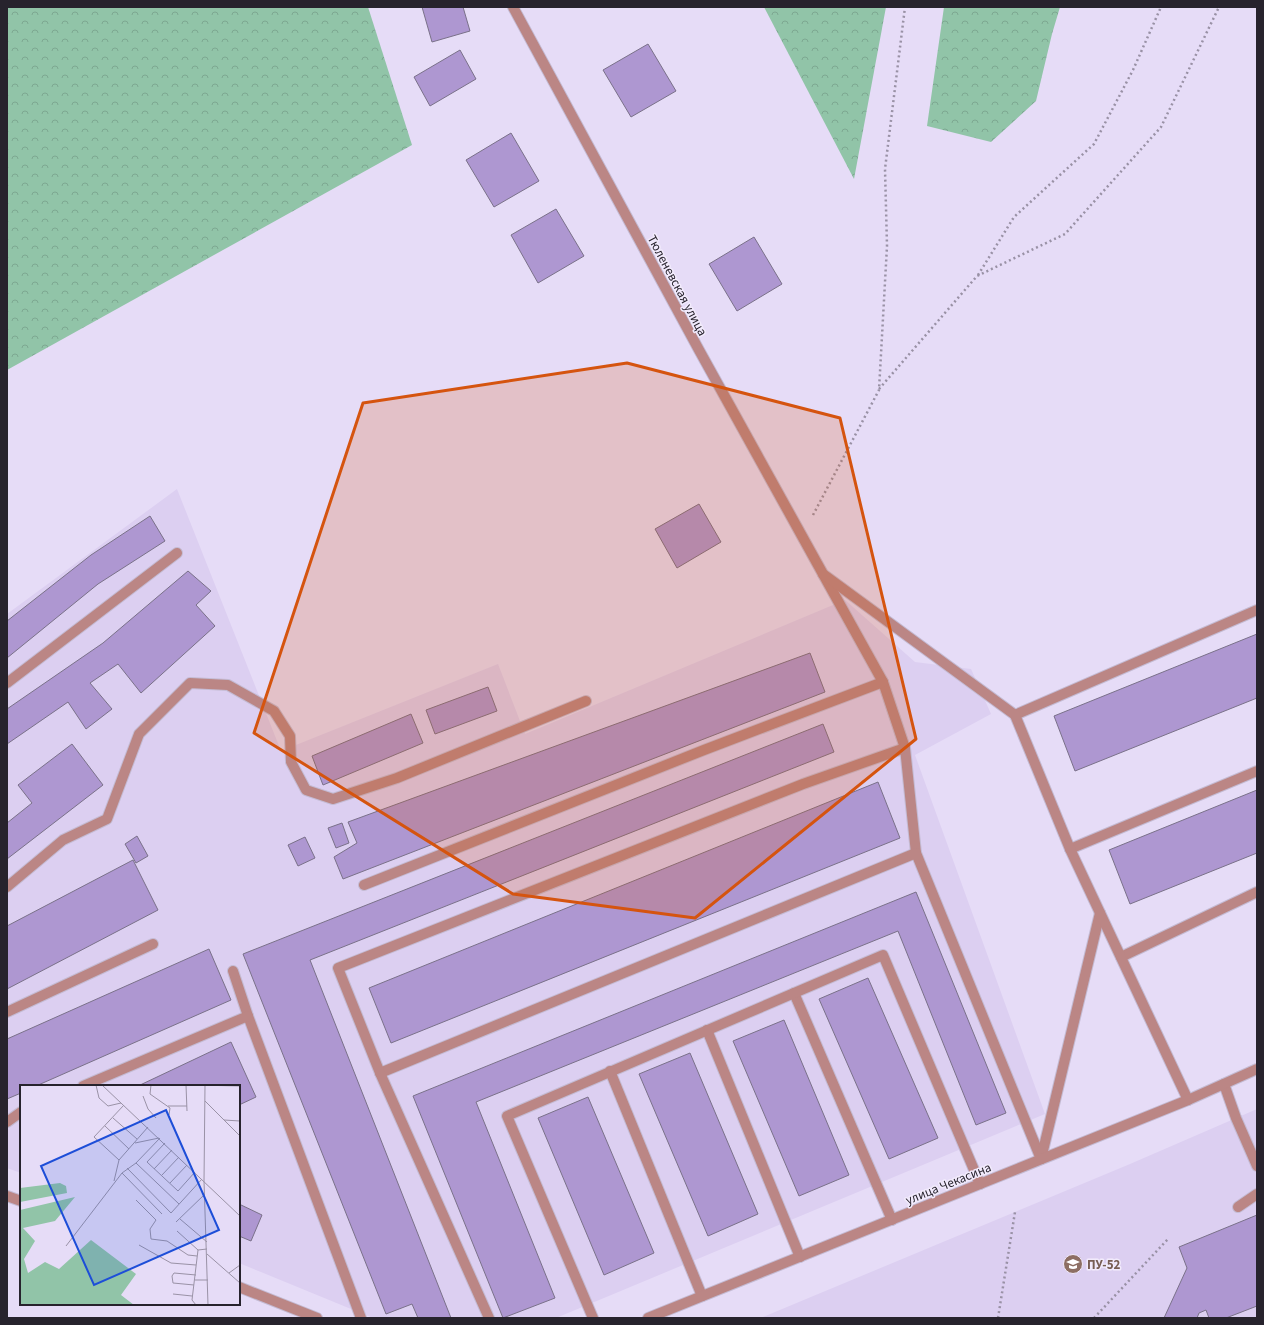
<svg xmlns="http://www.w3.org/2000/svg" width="1264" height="1325" viewBox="0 0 1264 1325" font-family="'Source Sans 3',sans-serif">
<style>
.built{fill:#dccff1}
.forest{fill:url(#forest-crowns)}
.building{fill:#ae97d1;stroke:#7a7189}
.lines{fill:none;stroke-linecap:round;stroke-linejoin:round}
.service-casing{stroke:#c4bbd3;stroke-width:12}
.minor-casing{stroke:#c4bbd3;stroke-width:12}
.tertiary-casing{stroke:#c4bbd3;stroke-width:12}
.path{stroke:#9991a5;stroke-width:2.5;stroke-dasharray:2 3;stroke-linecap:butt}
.service{stroke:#bb8685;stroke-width:10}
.minor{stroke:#bb8685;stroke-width:10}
.tertiary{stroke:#bb8685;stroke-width:10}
.marked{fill:#d5540f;fill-opacity:0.2;stroke:#d5540f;stroke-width:3;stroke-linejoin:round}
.labels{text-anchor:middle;stroke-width:3;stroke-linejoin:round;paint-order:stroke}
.street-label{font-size:13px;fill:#27232d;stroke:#f2ebfc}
.education-label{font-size:13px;font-weight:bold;fill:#785e54;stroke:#f2ebfc;text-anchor:start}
.inset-road{fill:none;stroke:#9a92a6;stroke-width:1}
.view{fill:#1d4ed8;fill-opacity:0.15;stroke:#1d4ed8;stroke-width:2}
.inset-edge{fill:none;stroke:#27232d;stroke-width:2}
</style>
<defs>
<pattern id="forest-crowns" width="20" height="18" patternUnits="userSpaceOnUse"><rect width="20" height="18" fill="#91c4a8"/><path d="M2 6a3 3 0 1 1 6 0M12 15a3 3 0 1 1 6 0" fill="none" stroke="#7da891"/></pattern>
</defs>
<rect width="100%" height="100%" fill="#e6dcf7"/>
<g class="built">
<path d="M177 489 281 751 498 664 525 734 845 600 915 662 971 669 991 714 915 755 1045 1114 556 1318H373L239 1263V1086H21V1173L7 1168V614Z"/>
<path d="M1257 1109V1318H763V1317L1130 1164Z"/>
</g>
<g class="forest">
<path d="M7 7H368L412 145 7 370Z"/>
<path d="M764 7H886L854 179Z"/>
<path d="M944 7H1060L1052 34 1036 101 991 142 927 126Z"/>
</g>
<g class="building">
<path d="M422 7H463L470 31 432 42Z"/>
<path d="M648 44 676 91 631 117 603 70Z"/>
<path d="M460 50 476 79 430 106 414 77Z"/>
<path d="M511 133 539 181 494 207 466 160Z"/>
<path d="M556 209 584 256 538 283 511 235Z"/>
<path d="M754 237 782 284 737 311 709 264Z"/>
<path d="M699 504 721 542 677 568 655 529Z"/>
<path d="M150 516 165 541 98 584 7 658V621L91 555Z"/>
<path d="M188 571 211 591 196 605 215 626 141 693 118 664 90 683 112 709 86 729 68 702 7 744V709L103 643Z"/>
<path d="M1257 634V698L1075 771 1054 716Z"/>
<path d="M810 653 825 692 343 879 334 857 357 843 348 822Z"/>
<path d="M488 687 497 711 435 734 426 710Z"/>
<path d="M411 714 423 743 323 785 312 756Z"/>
<path d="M823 724 834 752 310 960 451 1318H418L412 1304 386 1314 243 954Z"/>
<path d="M72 744 103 785 7 859V823L32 803 18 785Z"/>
<path d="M878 782 900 838 391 1043 369 988Z"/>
<path d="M1257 790V853L1130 904 1109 850Z"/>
<path d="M342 823 349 843 336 848 328 828Z"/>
<path d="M137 836 148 856 136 863 125 844Z"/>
<path d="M305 837 315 858 298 866 288 845Z"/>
<path d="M133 860 158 910 7 989V926Z"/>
<path d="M916 892 1006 1113 976 1125 898 931 476 1102 555 1298 503 1318 413 1096Z"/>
<path d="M209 949 231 1000 36 1086H21V1093L7 1099V1039Z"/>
<path d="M868 978 938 1138 889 1159 819 999Z"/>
<path d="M784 1020 849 1175 799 1196 733 1041Z"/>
<path d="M231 1042 256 1097 239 1105V1086H138Z"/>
<path d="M690 1053 758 1214 708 1236 639 1074Z"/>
<path d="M588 1097 654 1253 604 1275 538 1118Z"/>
<path d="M239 1204 262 1215 251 1241 239 1236Z"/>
<path d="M1257 1215V1306L1226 1318H1209L1206 1310 1199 1313 1197 1318H1164L1187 1268 1179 1247Z"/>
</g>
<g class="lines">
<g class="service-casing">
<g id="service">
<path d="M823 574 883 682 905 748 916 853"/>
<path d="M7 683 177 553"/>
<path d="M1015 715 1257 610"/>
<path d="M1070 849 1257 771"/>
<path d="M364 885 704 750 883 682"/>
<path d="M7 887 63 840 107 819 139 734 190 683 228 685 274 711 290 736 291 762 306 790 333 799 397 778 586 701"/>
<path d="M1121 957 1257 892"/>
<path d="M233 971 248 1016 361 1318"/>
<path d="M794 993 892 1220"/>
<path d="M7 1012 153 944"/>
<path d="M707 1030 800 1257"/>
<path d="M610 1071 702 1296"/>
<path d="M380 1073 916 853 1041 1159"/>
<path d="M1224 1084 1236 1118 1257 1166"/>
<path d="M83 1086 248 1016"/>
<path d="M7 1122 21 1112"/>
<path d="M1041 1159 1100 913"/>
<path d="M1238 1207 1257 1194"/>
<path d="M489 1318 380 1073 338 968 803 784 905 748"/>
<path d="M593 1318 507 1116 883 955 980 1184"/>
</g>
</g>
<g class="minor-casing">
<path id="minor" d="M513 7 699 350 823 574 1015 715 1070 849 1188 1100"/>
</g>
<g class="tertiary-casing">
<g id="tertiary">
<path d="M7 1196 21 1201"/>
<path d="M239 1287 317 1318"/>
<path d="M648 1318 1188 1100 1257 1069"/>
</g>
</g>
<g class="path">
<path d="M978 275 1014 217 1094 144 1133 70 1161 7"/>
<path d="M879 389 977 276 1065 234 1161 127 1219 7"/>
<path d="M813 515 879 390 887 246 885 169 905 7"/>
<path d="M998 1318 1015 1212"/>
<path d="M1094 1318 1168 1239"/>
</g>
<use href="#service" class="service"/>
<use href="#minor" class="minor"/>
<use href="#tertiary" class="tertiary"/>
</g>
<path class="marked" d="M627 363 840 418 916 739 695 918 513 894 254 733 363 403Z"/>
<defs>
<g id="university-disc" transform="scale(1)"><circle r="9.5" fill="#8d6e63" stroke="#f2ebfc"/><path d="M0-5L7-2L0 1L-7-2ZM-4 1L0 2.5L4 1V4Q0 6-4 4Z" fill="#fff"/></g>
</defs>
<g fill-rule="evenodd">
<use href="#university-disc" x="1073" y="1264"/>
</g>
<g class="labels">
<g class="street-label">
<text transform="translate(678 285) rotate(62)" y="5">Тюленевская улица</text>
<text transform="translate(948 1183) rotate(-22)" y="5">улица Чекасина</text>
</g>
<g class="education-label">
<text x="1087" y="1269">ПУ-52</text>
</g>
</g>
<g transform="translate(20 1085)">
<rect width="220" height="220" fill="#e6dcf7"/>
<path d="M40 98 46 101 47 108 0 117V103ZM55 112 35 136 3 143 15 156 4 174 8 188 25 177 39 184 71 155 116 189 101 210 114 220H0V125Z" fill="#91c4a8"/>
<path class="inset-road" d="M76 0 79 13 88 21 101 18M82 0 220 131M131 0 130 9 150 23 149 30M166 0 167 26M176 0 220 1M185 0 184 96 188 220M123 11 128 24 136 33M185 16 220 51M148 21H167M93 33 117 54M204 35 220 36M85 41 109 64M140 53 116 78 159 119M115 58 139 53M145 58 127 77 158 106 175 87M99 75 74 52 104 20M107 83 151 128 182 94M134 84 152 65M102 88 142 129M142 90 159 72M94 96 99 75 128 42M150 98 167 80M116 115 136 135 130 144 131 154 147 156 168 170 177 171M160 134 187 157M156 137 185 109M157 146 178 165 187 164M119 160 151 178 176 180M46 161 102 88 116 78M187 169 220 198M209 188 220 180M175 195H188M174 200 153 198 152 191 154 188 176 190M153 209 172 211M176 220 172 215 178 165"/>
<path class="view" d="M146 25 199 145 74 200 21 81Z"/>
<rect width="220" height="220" class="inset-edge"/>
</g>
<rect width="1264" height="1325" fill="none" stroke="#27232d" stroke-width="16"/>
</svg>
